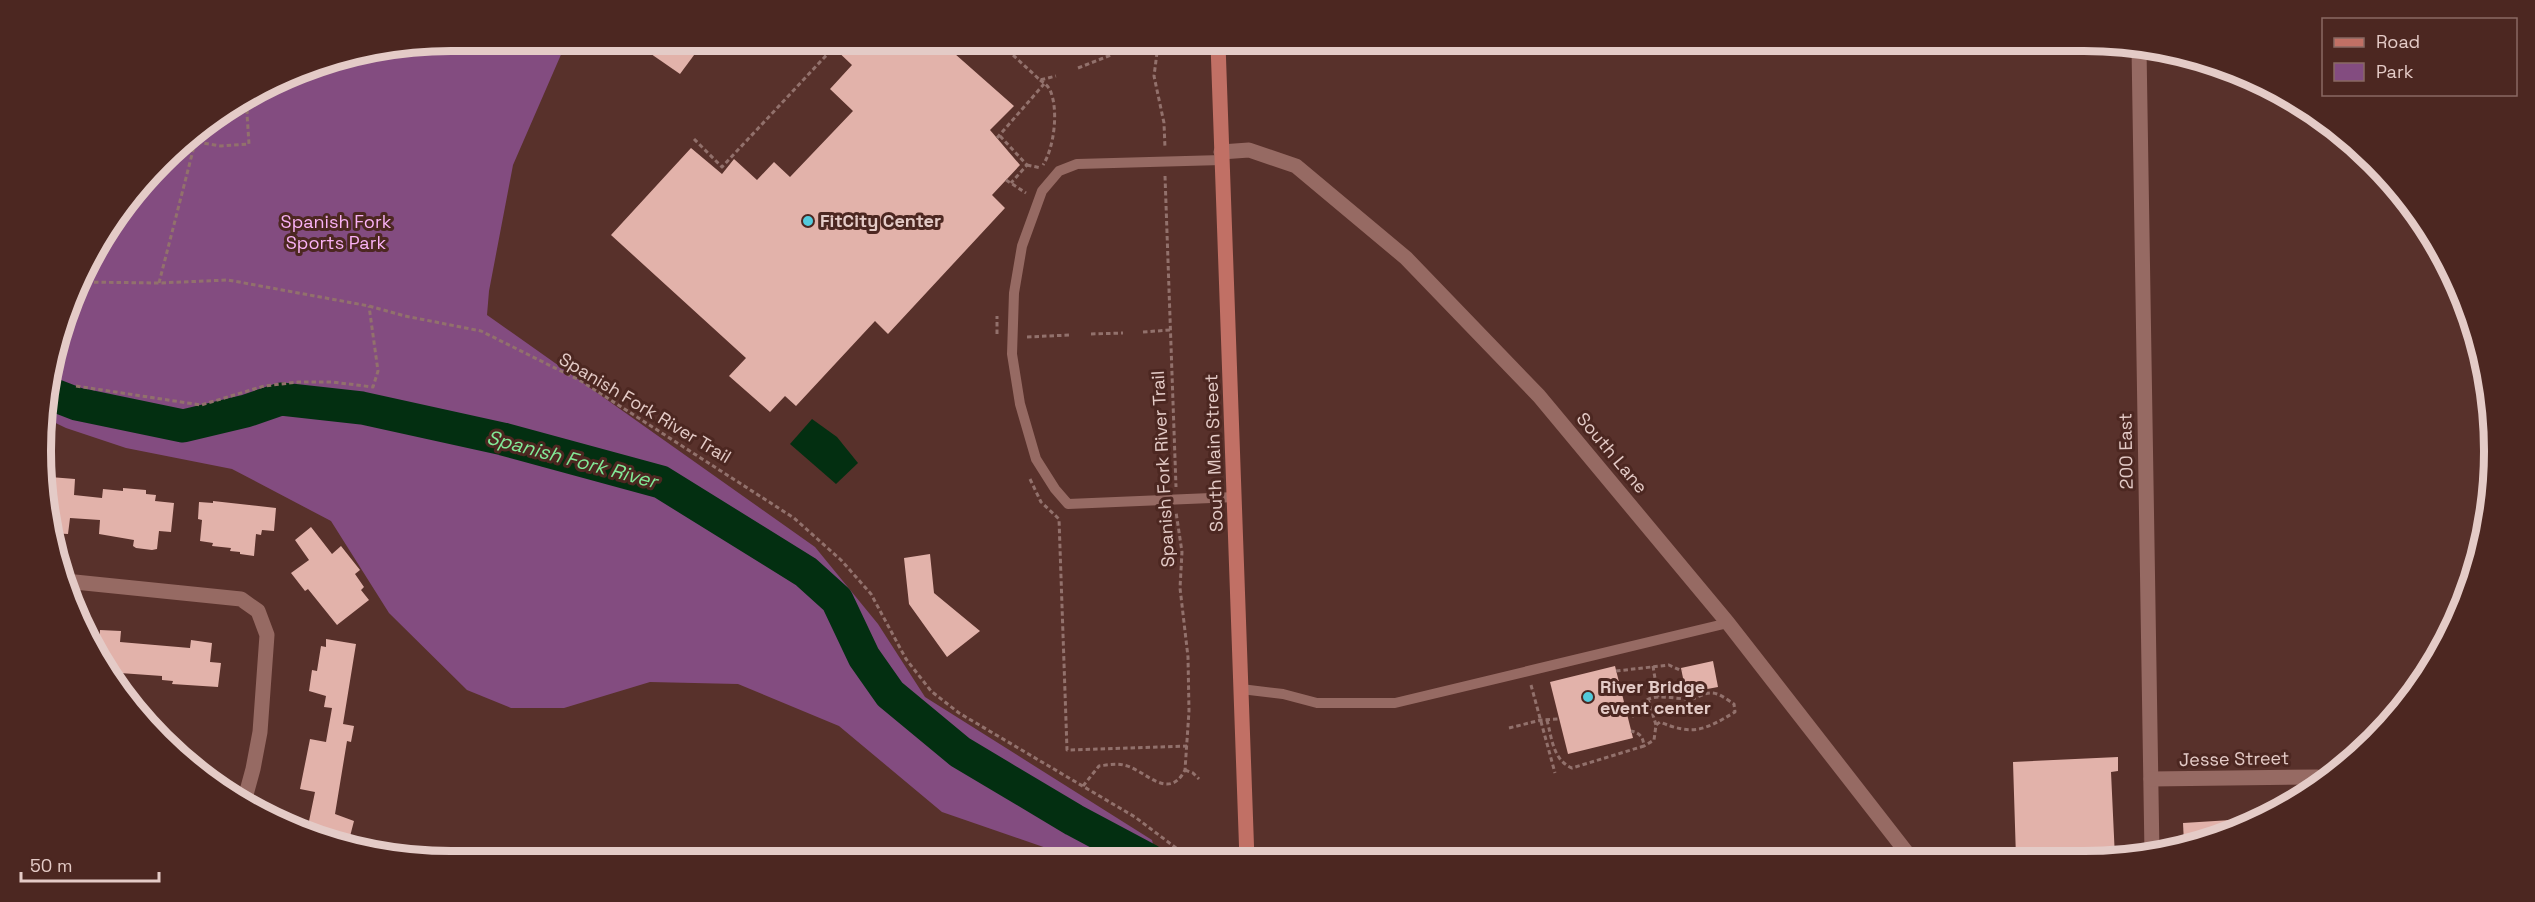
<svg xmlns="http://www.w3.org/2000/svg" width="2535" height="902" viewBox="0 0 2535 902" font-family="'Space Grotesk',sans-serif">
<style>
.green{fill:#834c80}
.water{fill:#032f11}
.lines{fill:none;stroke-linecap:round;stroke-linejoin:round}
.river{stroke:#032f11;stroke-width:33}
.building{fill:#e2b2aa}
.path{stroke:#92716c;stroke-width:3;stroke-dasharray:4.5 3;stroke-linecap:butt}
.lane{stroke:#966a63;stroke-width:10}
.street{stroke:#966a63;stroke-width:15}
.primary{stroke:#c17065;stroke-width:15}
.poi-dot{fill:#53cadc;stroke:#4c2721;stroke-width:2}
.labels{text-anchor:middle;stroke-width:6;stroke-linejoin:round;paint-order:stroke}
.poi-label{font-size:18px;font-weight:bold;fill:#e4cbc7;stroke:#4c2721;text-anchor:start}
.park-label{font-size:18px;fill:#fab2f5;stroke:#4c2721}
.street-label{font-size:18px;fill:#e4cbc7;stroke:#4c2721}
.water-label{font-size:20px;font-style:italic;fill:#82e997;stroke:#4c2721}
.rim{fill:none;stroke:#e4cbc7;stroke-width:8}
</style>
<rect width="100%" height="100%" fill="#58312b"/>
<path class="green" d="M560 47 563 50 513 165 489 291 487 315 815 547 878 624 925 697 1152 840 1157 860H1081L942 812 839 726 738 684 650 682 564 708H511L467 690 389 613 331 521 232 469 126 448 66 428 43 417 44 398 83 269 125 201 180 143 294 72 371 48Z"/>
<path class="water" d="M812 419 837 437 858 463 836 484 790 444Z"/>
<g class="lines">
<path class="river" d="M46 392 77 404 183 426 246 411 281 399 362 408 503 439 661 482 806 572 837 600 864 657 890 694 960 752 1074 820 1149 860"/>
</g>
<g class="building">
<path d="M832 46H946L1014 106 990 130 1020 165 992 195 1005 208 888 334 875 321 796 406 785 396 770 412 729 376 746 358 611 235 691 148 722 174 734 159 757 180 774 162 790 177 853 111 830 89 852 65Z"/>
<path d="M641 47H700L680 74Z"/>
<path d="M50 477 75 479 74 495 102 498 103 489 123 491V488L146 490V494L156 495 155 501 174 503 171 532 159 531 157 549 152 550 136 548 133 546 134 540 99 534 100 520 70 518 68 534 50 533 43 489 49 490Z"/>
<path d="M213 501 276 508 274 531 262 530 261 535 256 534 254 556 240 554V552L230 551 231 548 212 546 213 543 200 541 202 520 198 519 199 502 213 503Z"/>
<path d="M311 527 332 554 341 546 360 570 355 574 364 587 361 590 369 600 337 625 308 589 305 591 291 573 309 560 295 540Z"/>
<path d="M930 554 934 593 980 631 947 657 909 604 904 558Z"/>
<path d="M100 630 121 631 120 642 190 648 191 640 212 643 210 662 221 663 218 687 172 684 173 681 162 680V676L120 673 115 679 111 673H107L99 654Z"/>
<path d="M326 639 356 644 343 724 354 726 351 742 347 741 335 814 354 821 347 848 313 833 315 827 308 826 315 792 300 789 310 739 326 742 332 708 324 707 326 696 309 691 312 670 317 671 321 646 326 647Z"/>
<path d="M1713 661 1718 687 1686 693 1681 668Z"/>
<path d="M1615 666 1633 738 1568 754 1550 682Z"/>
<path d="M2118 757V771L2111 772 2115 858H2016L2013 762Z"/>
<path d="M2247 819 2248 825 2184 844 2183 823Z"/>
</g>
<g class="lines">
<g class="path">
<path d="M1002 45 1040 80 1056 76"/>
<path d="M1158 45 1154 76 1164 123 1165 148"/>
<path d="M1131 48 1143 45"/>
<path d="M1078 68 1111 55"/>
<path d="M1040 80C1044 83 1048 86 1050 90 1059 110 1054 148 1043 165"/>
<path d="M1000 136 1027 165 1011 183"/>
<path d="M997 138 1044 84"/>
<path d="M694 139 722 167 835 46"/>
<path d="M197 142 221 146 249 144 247 114 248 100"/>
<path d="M1027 165 1041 168"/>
<path d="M1165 176 1176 487"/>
<path d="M1006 180 1026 193"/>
<path d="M79 282 159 283 228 280 369 306 405 316 481 331 581 381 794 518 841 560 871 594 906 659 931 691 959 713 1135 817 1192 860"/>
<path d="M159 283 198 131"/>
<path d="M1143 332 1170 330"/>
<path d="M997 334V316"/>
<path d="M1091 334 1123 333"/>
<path d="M1027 337 1070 335"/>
<path d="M76 386 201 405 264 386 298 382H332L373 387 378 371 369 306"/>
<path d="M1030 479 1041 502 1059 519 1067 750 1187 746"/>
<path d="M1653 666 1658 697"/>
<path d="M1616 671 1669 665 1682 671"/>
<path d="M1531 685 1555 773"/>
<path d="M1648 699 1656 725"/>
<path d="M1626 712 1633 716 1638 713C1644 688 1673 700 1691 699 1699 698 1707 690 1717 694 1723 696 1729 701 1734 704L1735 712C1705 730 1693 736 1660 722L1656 725 1654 740 1644 746"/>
<path d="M1547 720C1552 739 1553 760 1572 768L1644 746C1643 737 1640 733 1631 731"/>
<path d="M1509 728 1541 720 1559 719"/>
<path d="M1185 770 1193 773 1199 779"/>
<path d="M1083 786 1099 766C1107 765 1116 763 1123 765 1144 768 1168 803 1185 770L1189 711 1188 657 1180 588 1182 552 1176 512"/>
<path d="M1282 860V857L1288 852 1295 855 1297 860"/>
</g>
<g class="lane">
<path d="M1222 160 1077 164 1059 171 1042 191 1022 246 1014 293 1012 354 1020 404 1036 459 1055 489 1068 504 1235 497"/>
<path d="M1241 689 1283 694 1317 703H1395L1728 623"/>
</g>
<g class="street">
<path d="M2139 48 2152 854"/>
<path d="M1221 152 1249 150 1296 166 1406 258 1539 396 1728 623 1911 858"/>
<path d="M65 581 241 599 258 611 267 635 260 732 253 769 244 802"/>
<path d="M2151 779 2317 777"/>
</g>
<path class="primary" d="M1218 44 1247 860"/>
</g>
<g class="poi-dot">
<circle cx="808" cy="221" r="6"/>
<circle cx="1588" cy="697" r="6"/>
</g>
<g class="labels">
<g class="poi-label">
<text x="820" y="227">FitCity Center</text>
<text x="1600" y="693">River Bridge<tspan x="1600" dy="21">event center</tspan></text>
</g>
<g class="park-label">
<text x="336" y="228">Spanish Fork<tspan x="336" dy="21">Sports Park</tspan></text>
</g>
<g class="street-label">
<text transform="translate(645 408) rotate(31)" y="6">Spanish Fork River Trail</text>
<text transform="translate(2126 451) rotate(-91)" y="6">200 East</text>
<text transform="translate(1214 453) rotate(-92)" y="6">South Main Street</text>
<text transform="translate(1612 453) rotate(50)" y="6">South Lane</text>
<text transform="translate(1163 469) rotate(-93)" y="6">Spanish Fork River Trail</text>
<text transform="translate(2234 759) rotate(-1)" y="6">Jesse Street</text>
</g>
<g class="water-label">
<text transform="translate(572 459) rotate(15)" y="7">Spanish Fork River</text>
</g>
</g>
<path d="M0 0H2535V902H0ZM451 51H2084A400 400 0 0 1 2484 451V451A400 400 0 0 1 2084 851H451A400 400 0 0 1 51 451V451A400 400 0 0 1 451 51Z" fill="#4c2721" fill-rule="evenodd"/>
<path class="rim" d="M451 51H2084A400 400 0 0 1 2484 451V451A400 400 0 0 1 2084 851H451A400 400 0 0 1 51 451V451A400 400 0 0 1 451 51Z"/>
<rect x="2322" y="18" width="195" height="78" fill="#4c2721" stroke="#896963" stroke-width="1.5"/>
<rect x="2334" y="38" width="30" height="9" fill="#c17065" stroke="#896963" stroke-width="1.5"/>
<text x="2376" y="48" font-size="18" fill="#e4cbc7">Road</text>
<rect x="2334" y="63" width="30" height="18" fill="#834c80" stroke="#896963" stroke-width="1.5"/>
<text x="2376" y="78" font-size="18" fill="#e4cbc7">Park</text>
<path d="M21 872v9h138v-9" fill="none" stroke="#e4cbc7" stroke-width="3"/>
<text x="30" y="872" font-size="18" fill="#e4cbc7" stroke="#4c2721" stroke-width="4.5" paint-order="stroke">50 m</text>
</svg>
